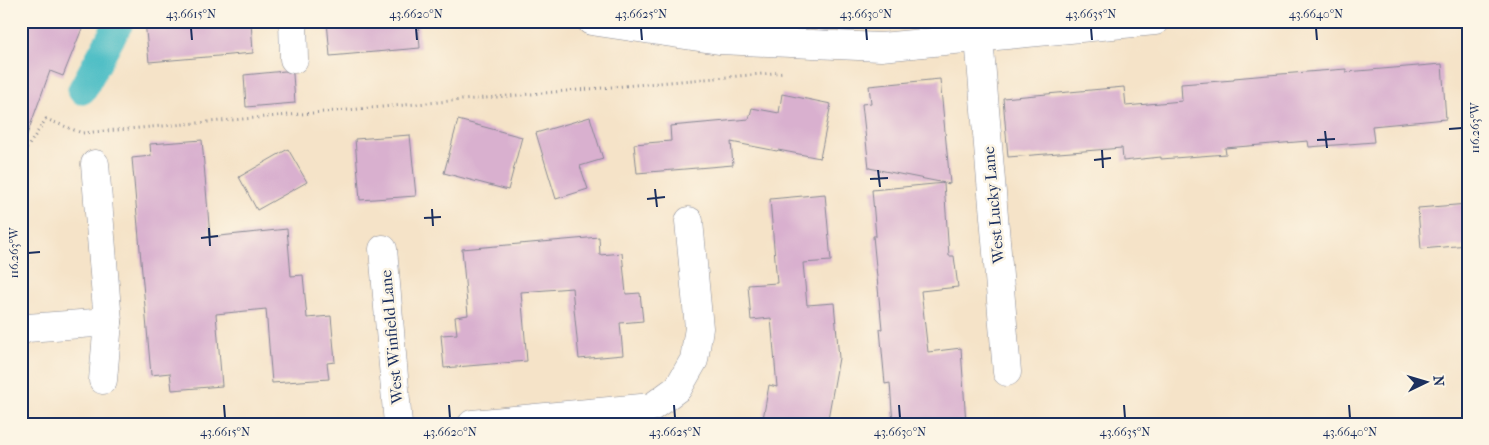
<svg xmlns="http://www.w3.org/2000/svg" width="1489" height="445" viewBox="0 0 1489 445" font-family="'IM FELL French Canon',serif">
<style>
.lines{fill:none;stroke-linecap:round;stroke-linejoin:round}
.canal{stroke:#51bfc6;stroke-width:29}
.building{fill:#d9b0cf}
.minor-casing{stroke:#888993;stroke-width:29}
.path{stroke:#888993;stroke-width:3;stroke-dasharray:1 4;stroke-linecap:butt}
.minor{stroke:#fff;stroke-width:28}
.ticks{fill:none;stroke:#1b2f5e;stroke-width:2}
.labels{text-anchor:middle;stroke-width:5;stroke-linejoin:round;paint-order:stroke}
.street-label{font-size:16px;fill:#1b2f5e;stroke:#fcf5e5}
.neatline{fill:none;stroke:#1b2f5e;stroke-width:2}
.ticks-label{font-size:12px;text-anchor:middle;fill:#1b2f5e}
</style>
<rect width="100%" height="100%" fill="#fcf5e5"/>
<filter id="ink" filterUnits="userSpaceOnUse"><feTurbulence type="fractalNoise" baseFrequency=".02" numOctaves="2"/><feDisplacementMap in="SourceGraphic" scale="10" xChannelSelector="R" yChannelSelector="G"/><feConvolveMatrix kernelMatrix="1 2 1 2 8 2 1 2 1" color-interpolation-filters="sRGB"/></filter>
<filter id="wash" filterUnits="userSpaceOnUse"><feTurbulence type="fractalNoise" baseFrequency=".0096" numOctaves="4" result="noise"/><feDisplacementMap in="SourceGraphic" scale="20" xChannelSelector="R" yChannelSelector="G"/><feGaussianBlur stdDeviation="1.12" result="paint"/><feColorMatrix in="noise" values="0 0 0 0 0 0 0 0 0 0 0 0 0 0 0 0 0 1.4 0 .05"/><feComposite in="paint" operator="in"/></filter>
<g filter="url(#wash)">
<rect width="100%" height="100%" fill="#f5e3c8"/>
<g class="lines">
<path class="canal" d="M82 90 120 21"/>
</g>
<g id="blocks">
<g class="building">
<path d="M21 21H85L63 76 50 71 24 143 21 142Z"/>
<path d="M145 21H251L253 53 149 62Z"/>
<path d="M327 21H418L420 48 330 56Z"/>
<path d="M1442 64 1446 119 1372 126 1374 142 1309 147 1308 141 1225 148 1226 154 1161 159V157L1123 161 1122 148 1008 157 1003 98 1124 87 1126 106 1182 101 1181 84 1234 80V78L1268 75 1346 69V72Z"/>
<path d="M285 71 293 74 295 103 246 107 244 75Z"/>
<path d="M940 79 950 184 869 168 862 104 871 103 869 86Z"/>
<path d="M782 94 831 104 820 158 778 150 777 151 731 142 733 165 637 173 634 144 671 141 670 126 749 119 752 108 779 113Z"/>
<path d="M590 117 603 159 580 166 588 189 556 199 536 133Z"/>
<path d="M458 120 522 137 508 190 444 173Z"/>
<path d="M410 135 416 196 360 200 355 139Z"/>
<path d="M202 140 210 237 287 229 291 276 303 275 307 318 331 316 335 362 327 363 329 379 272 383 266 309 216 314 222 386 172 390 170 373 151 375 132 158 151 156 150 144Z"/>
<path d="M288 149 307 182 257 210 239 177Z"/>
<path d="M944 183 949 256H954L958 287 921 291 928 352 961 348 966 424H893L890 383 885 384 880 329H882L873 236H876L872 190Z"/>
<path d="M825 194 831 261 803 263 807 305 834 303 839 358 827 424H787L763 419 769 385 777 387 771 318 751 320 748 285 777 283 770 199Z"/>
<path d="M1468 204V245L1421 249 1418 208Z"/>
<path d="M599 237 600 255 622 253 626 294 640 293 643 321 620 323 623 355 579 359 572 288 521 292 527 361 444 368 441 335 457 334 455 317 468 315 462 249Z"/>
</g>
</g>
</g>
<g filter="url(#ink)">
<use href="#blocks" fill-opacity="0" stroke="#888993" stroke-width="1"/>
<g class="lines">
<g class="minor-casing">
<g id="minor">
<path d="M293 21 294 59"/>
<path d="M591 21 719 40 881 47 1155 21"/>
<path d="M980 21 979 38 1007 372"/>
<path d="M95 164 108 322 103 380"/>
<path d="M383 249 398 424"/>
<path d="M21 331 27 328 108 322"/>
<path d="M472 424 652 407 678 388 694 360 699 328 689 221"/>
</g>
</g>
<path class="path" d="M21 157 46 119 82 133 785 72"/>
<use href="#minor" class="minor"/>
</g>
</g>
<path class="ticks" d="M191 28 192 40M416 28 417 40M641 28 642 40M866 28 867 40M1091 28 1092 40M1316 28 1317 40M1449 129 1462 128M1325 131 1327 148M1317 140 1335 139M1102 150 1103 168M1094 160 1111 158M878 170 880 187M870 179 888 178M655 189 657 207M647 199 665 197M432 209 433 226M424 218 441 217M209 228 210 246M201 238 218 236M28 253 40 252M224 405 225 418M449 405 450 418M674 405 675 418M899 405 900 418M1124 405 1125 418M1349 405 1350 418"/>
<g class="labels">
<g class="street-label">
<text transform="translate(993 205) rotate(-95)" y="6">West Lucky Lane</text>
<text transform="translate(391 337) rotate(-95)" y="6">West Winfield Lane</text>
</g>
</g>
<rect width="1489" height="445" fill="none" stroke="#fcf5e5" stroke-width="55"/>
<g transform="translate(1426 382) rotate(85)" stroke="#fcf5e5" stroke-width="4" paint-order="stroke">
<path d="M0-4L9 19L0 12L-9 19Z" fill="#1b2f5e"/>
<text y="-8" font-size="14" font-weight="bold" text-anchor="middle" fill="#1b2f5e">N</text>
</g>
<rect x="28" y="28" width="1434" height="390" class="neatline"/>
<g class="ticks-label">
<text x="191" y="18">43.6615°N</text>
<text x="416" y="18">43.6620°N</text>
<text x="641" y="18">43.6625°N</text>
<text x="866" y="18">43.6630°N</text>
<text x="1091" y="18">43.6635°N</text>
<text x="1316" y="18">43.6640°N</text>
<text transform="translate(1475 128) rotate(-90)" y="4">116.263°W</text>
<text transform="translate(14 253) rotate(-90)" y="4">116.263°W</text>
<text x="225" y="436">43.6615°N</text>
<text x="450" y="436">43.6620°N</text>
<text x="675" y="436">43.6625°N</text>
<text x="900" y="436">43.6630°N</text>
<text x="1125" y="436">43.6635°N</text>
<text x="1350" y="436">43.6640°N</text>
</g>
</svg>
